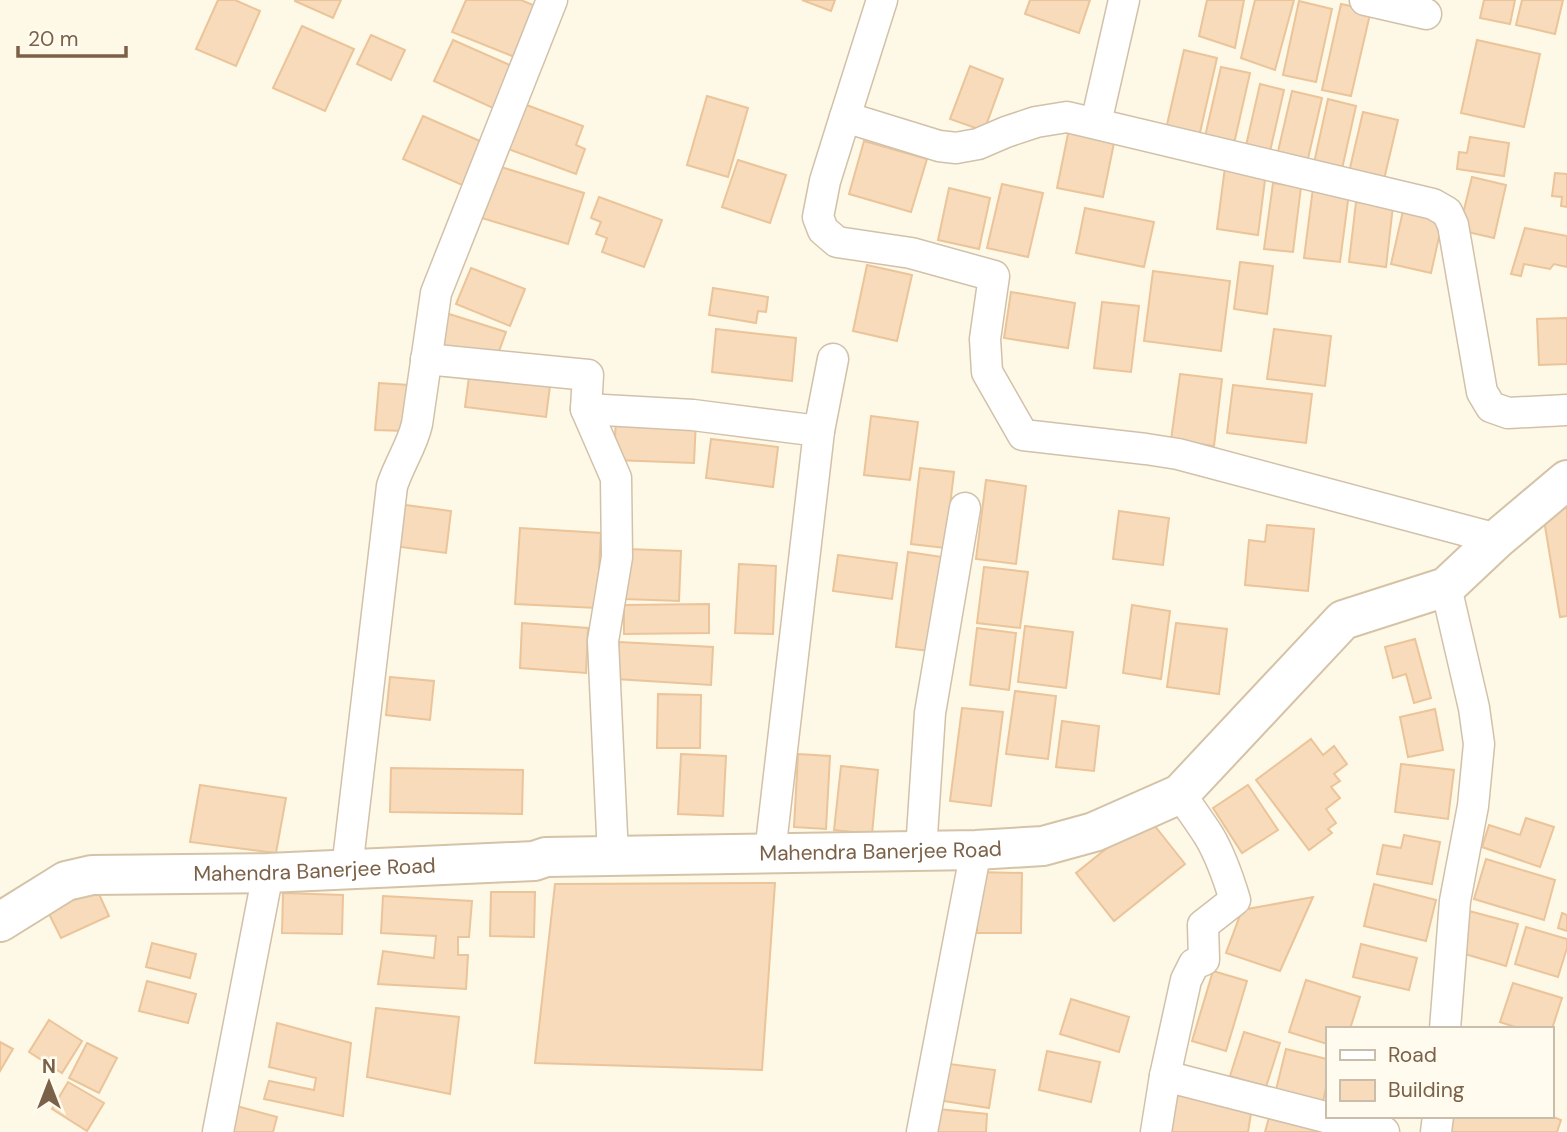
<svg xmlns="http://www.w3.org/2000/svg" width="1567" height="1132" viewBox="0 0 1567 1132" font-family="'DM Sans',sans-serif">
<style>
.building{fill:#f7dbbb;stroke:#ebc499;stroke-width:2}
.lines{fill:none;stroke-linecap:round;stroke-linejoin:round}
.street-casing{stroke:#d2c1aa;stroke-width:33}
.secondary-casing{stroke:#d5c3a7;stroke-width:42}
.street{stroke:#fff;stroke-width:30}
.secondary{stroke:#fff;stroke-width:38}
.labels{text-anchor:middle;stroke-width:7;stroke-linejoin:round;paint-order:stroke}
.street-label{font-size:21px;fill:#7b6147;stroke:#fffbef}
</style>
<rect width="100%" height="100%" fill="#fef8e6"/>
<g class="building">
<path d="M218 0H235L260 11 236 66 196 49Z"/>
<path d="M295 0H341L333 18 295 1Z"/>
<path d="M466 0H521L538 7 517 58 452 32Z"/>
<path d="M802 0H835L831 11Z"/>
<path d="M1030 0H1090L1079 33 1025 14Z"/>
<path d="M1207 0H1244L1235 48 1199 36Z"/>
<path d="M1255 0H1294L1275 70 1241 58Z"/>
<path d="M1484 0H1515L1510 24 1480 18Z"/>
<path d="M1522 0H1563L1555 34 1516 25Z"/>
<path d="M1299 1 1332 9 1316 82 1283 75Z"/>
<path d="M1341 4 1371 10 1351 96 1322 90Z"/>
<path d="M302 26 354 49 325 111 273 88Z"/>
<path d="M371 35 405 50 391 80 357 64Z"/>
<path d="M453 40 512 66 493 108 434 81Z"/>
<path d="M1477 40 1540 54 1524 127 1461 113Z"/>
<path d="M1184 50 1217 58 1199 137 1166 129Z"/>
<path d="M970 66 1003 79 984 131 950 119Z"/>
<path d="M1221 67 1250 73 1233 148 1204 141Z"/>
<path d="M1260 84 1284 90 1269 156 1245 150Z"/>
<path d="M1292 91 1322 98 1306 167 1276 160Z"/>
<path d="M707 96 748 108 728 177 687 165Z"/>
<path d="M1328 99 1356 106 1342 169 1314 163Z"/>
<path d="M524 104 583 126 576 145 585 149 576 174 508 149Z"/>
<path d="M1363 112 1398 120 1382 188 1347 181Z"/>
<path d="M423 116 489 145 469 188 403 159Z"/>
<path d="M1069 129 1115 138 1103 197 1057 188Z"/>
<path d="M1470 137 1509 143 1504 176 1457 169 1459 152 1467 153Z"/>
<path d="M864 141 927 159 911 212 849 194Z"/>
<path d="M738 160 786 175 770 223 722 207Z"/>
<path d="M498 166 584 193 568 244 482 218Z"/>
<path d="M1225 167 1266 172 1258 235 1217 229Z"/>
<path d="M1555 173 1567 174V207L1561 206 1562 197 1552 196Z"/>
<path d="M1472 177 1506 185 1494 238 1459 230Z"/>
<path d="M1273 183 1301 187 1293 252 1264 249Z"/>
<path d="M1002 184 1043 193 1028 257 987 248Z"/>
<path d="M949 188 990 198 979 249 938 240Z"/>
<path d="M1313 188 1349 193 1340 262 1304 258Z"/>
<path d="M599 197 662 220 644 267 602 252 607 238 596 234 601 222 591 218Z"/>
<path d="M1356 202 1393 206 1386 267 1349 262Z"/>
<path d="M1085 208 1154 222 1144 267 1076 253Z"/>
<path d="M1403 211 1443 219 1431 273 1391 264Z"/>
<path d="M1525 228 1567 236V267L1554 264 1550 269 1524 264 1521 276 1511 274Z"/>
<path d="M1240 262 1273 266 1267 314 1234 309Z"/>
<path d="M867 265 912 275 897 341 853 331Z"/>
<path d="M471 268 525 289 510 326 456 304Z"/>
<path d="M1153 271 1230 281 1221 351 1144 341Z"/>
<path d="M713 288 768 297 766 312 758 311 756 323 709 315Z"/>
<path d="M1011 292 1075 303 1068 348 1004 338Z"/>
<path d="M1102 302 1139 306 1131 372 1094 368Z"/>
<path d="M446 313 506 332 494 365 435 347Z"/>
<path d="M1567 318V364L1539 365 1537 319Z"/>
<path d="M716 329 796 338 792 381 712 372Z"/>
<path d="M1274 329 1331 336 1325 386 1267 379Z"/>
<path d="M470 369 551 378 546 417 465 407Z"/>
<path d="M1180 374 1222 379 1214 446 1171 440Z"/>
<path d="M379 383 409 385 406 431 375 430Z"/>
<path d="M1233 385 1312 394 1306 443 1227 433Z"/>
<path d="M871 416 918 422 910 480 864 475Z"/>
<path d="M616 417 696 420 694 463 614 460Z"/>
<path d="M711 439 778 447 773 487 706 478Z"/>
<path d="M920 468 954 472 945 548 911 544Z"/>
<path d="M986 480 1026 486 1016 564 976 559Z"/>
<path d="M398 504 451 511 446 553 393 546Z"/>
<path d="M1567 504V616L1560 617 1542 508Z"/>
<path d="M1119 511 1169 518 1163 565 1113 559Z"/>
<path d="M1267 525 1314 529 1308 591 1245 585 1249 540 1265 542Z"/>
<path d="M520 528 601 533 597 608 515 604Z"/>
<path d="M627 549 681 551 679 601 625 599Z"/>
<path d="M908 552 949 558 937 652 896 647Z"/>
<path d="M838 555 897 563 892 599 833 591Z"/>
<path d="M739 564 776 566 773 634 735 633Z"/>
<path d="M984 567 1028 572 1020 628 977 623Z"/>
<path d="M709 604V633L624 634V605Z"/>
<path d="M1132 605 1170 611 1161 679 1123 673Z"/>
<path d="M522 623 588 628 586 673 520 668Z"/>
<path d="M1176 623 1227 629 1219 694 1167 687Z"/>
<path d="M1025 626 1073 632 1066 688 1018 682Z"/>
<path d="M977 628 1016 633 1009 690 970 685Z"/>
<path d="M1415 639 1431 698 1414 703 1406 674 1393 678 1385 647Z"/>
<path d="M619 642 713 647 711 685 616 679Z"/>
<path d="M390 677 434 681 430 720 386 715Z"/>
<path d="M1015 691 1056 696 1048 759 1006 754Z"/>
<path d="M658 694 701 695 700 748H657Z"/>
<path d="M962 708 1003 712 991 806 950 801Z"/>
<path d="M1435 709 1443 750 1408 757 1400 717Z"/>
<path d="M1062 721 1099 726 1094 771 1056 767Z"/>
<path d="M1311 739 1323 755 1334 746 1347 764 1334 774 1340 781 1331 787 1340 798 1326 809 1336 823 1328 829 1332 833 1309 850 1256 780Z"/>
<path d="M681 754 726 756 723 816 678 814Z"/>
<path d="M798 754 830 756 826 829 794 827Z"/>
<path d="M1401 764 1454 770 1448 819 1395 812Z"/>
<path d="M841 766 878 770 872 834 834 830Z"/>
<path d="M391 768 523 770 522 814 390 812Z"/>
<path d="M200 785 286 798 276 853 190 842Z"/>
<path d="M1248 785 1278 830 1242 853 1213 808Z"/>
<path d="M1147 816 1185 864 1114 921 1076 873Z"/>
<path d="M1526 818 1554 827 1540 867 1482 847 1489 825 1520 835Z"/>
<path d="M1404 835 1440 842 1432 884 1377 874 1383 845 1401 848Z"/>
<path d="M1486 859 1555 880 1544 920 1474 899Z"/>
<path d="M977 872 1022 873 1021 933H977Z"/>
<path d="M93 881 109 916 61 938 44 904Z"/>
<path d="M775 883 762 1070 535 1063 555 884Z"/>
<path d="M1374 884 1436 900 1426 941 1364 926Z"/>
<path d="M491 892H535L534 937 490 936Z"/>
<path d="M283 893 343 895 342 934 282 933Z"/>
<path d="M383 896 472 901 469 937H458V955H468L466 989 378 984 383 951 434 958 436 936 381 933Z"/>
<path d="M1313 897 1280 971 1226 953 1242 910Z"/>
<path d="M1469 911 1518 924 1506 966 1458 952Z"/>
<path d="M1562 913 1567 915V931L1558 928Z"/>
<path d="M1526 927 1567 939V948L1558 977 1515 964Z"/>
<path d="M152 943 196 954 190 978 146 967Z"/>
<path d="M1361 944 1417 958 1409 990 1353 977Z"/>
<path d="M1213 971 1247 981 1226 1051 1192 1041Z"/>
<path d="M1306 980 1360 997 1350 1029H1327V1044L1289 1032Z"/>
<path d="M147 981 196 994 188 1023 139 1011Z"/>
<path d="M1513 983 1562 998 1551 1032V1029H1521L1500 1022Z"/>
<path d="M1071 999 1129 1017 1119 1052 1060 1034Z"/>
<path d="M376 1008 459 1017 450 1094 367 1077Z"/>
<path d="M49 1020 82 1041 62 1073 29 1052Z"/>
<path d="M277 1023 351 1043 343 1116 264 1099 269 1081 314 1090 316 1078 269 1067Z"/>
<path d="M1244 1032 1280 1043 1266 1087 1230 1076Z"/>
<path d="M0 1042 13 1049 0 1071Z"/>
<path d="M87 1043 117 1058 99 1093 69 1078Z"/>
<path d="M1286 1049 1327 1059V1083L1322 1106 1275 1094Z"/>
<path d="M1047 1051 1100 1062 1091 1102 1039 1090Z"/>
<path d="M942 1063 995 1070 989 1108 937 1100Z"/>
<path d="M68 1082 104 1103 87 1131 52 1109Z"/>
<path d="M1172 1094 1252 1107 1248 1132H1166Z"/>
<path d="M233 1105 277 1117 273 1132H226Z"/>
<path d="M938 1109 987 1114 986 1132H936Z"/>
<path d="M1270 1114 1339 1132H1265Z"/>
<path d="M1449 1116H1551L1561 1120 1557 1132H1449Z"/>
</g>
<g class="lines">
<g class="street-casing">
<g id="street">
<path d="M1365 0 1426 14"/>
<path d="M845 117 882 0"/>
<path d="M1096 123 1124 0"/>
<path d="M426 359 588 375 586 409 616 478 617 557 603 641 613 856"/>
<path d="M586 409 693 415 819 431"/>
<path d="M1497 539 1178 454 1146 449 1023 435 987 372 985 339 994 276 911 253 837 242 823 230 818 217 825 181 845 117 939 146 956 148 978 144 1006 132 1036 122 1067 117 1433 204 1447 212 1453 225 1482 392 1491 407 1508 413 1567 410"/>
<path d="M921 851 930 713 965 508"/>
<path d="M770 853 819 431 833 359"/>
<path d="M347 869 392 486C399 464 412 446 417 424L436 293 552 0"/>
<path d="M1445 1029 1455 901 1473 806 1479 744 1474 708 1446 587"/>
<path d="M1165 1076 1186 980 1194 964 1204 960 1203 925 1235 900C1228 877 1221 856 1209 836 1200 822 1190 808 1180 794"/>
<path d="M218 1132 268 873"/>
<path d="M922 1132 976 850"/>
<path d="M1156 1132 1165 1076 1384 1132"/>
<path d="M1436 1132 1438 1116"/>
</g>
</g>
<g class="secondary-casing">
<g id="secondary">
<path id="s1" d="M0 922 66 881 92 875 268 873 534 861 546 857 976 850 1043 846 1094 832 1180 794 1343 620 1446 587 1497 539 1567 480"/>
</g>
</g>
<use href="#street" class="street"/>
<use href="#secondary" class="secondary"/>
</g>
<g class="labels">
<g class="street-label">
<text dy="7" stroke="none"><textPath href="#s1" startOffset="894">Mahendra Banerjee Road</textPath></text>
<text dy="7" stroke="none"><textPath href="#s1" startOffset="327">Mahendra Banerjee Road</textPath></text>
</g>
</g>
<rect x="1326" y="1027" width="228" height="91" fill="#fffbef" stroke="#cabdac" stroke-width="2"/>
<rect x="1340" y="1050" width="35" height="10" fill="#ffffff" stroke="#cabdac" stroke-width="2"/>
<text x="1388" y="1062" font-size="21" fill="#7b6147">Road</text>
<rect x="1340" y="1080" width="35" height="21" fill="#f7dbbb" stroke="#cabdac" stroke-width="2"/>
<text x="1388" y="1097" font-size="21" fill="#7b6147">Building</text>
<g transform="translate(49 1083)" stroke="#fffbef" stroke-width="5" paint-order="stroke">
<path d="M0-5L12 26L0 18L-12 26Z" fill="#7b6147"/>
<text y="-10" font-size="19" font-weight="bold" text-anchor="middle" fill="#7b6147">N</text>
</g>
<path d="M18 46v10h108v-10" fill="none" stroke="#7b6147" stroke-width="3.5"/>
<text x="28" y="46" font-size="21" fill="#7b6147" stroke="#fffbef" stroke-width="5" paint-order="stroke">20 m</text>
</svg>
